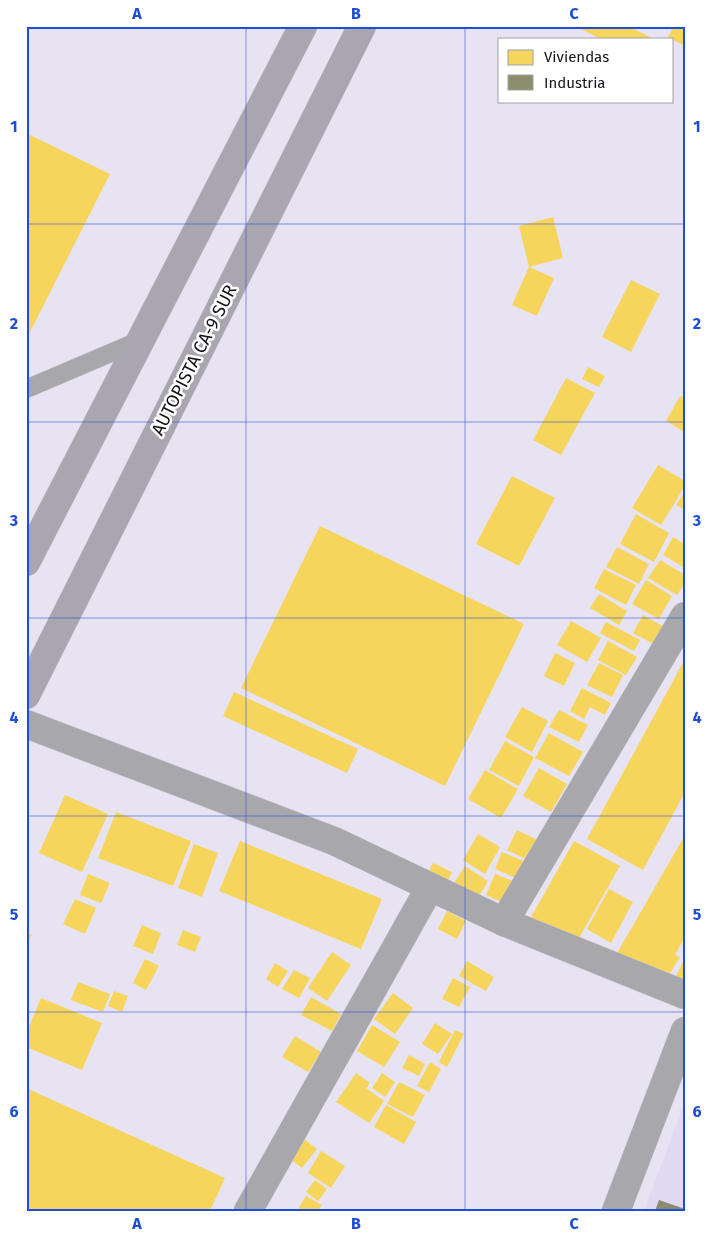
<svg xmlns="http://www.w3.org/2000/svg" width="711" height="1237" viewBox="0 0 711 1237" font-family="'Fira Sans',sans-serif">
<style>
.built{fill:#e2d9f2}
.homes{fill:#f6d55c}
.industry{fill:#8c8c6e}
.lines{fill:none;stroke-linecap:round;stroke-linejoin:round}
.service-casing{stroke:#c3bfc9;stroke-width:19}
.minor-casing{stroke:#c3bfc9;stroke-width:29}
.trunk-casing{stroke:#c3bfc9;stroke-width:29}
.service{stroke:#a8a7ac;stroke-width:18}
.minor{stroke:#a8a7ac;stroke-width:28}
.trunk{stroke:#aaa6b0;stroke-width:28}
.grid{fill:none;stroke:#1d4ed8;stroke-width:1;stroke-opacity:0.55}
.labels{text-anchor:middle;stroke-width:5;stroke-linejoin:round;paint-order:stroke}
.street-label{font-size:18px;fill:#15121a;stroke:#fff}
.neatline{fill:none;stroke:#1d4ed8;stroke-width:2}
.grid-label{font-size:16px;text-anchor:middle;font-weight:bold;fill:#1d4ed8}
</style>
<rect width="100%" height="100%" fill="#e8e3f2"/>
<path class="built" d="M685 1102V1211H644Z"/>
<g class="homes">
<path d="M575 26H628L650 37 649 39H601Z"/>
<path d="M674 26H685V46L668 37Z"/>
<path d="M26 133 110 174 26 340Z"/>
<path d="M553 217 563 258 529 267 519 226Z"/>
<path d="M529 267 554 278 537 316 512 305Z"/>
<path d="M631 280 660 294 631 352 602 337Z"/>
<path d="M588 367 605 376 599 387 582 379Z"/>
<path d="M566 378 595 393 561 455 533 440Z"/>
<path d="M680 396 685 399V432L666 421Z"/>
<path d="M658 465 685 481V486L661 525 632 508Z"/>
<path d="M512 476 555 498 519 566 476 544Z"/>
<path d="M685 491V510L676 505Z"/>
<path d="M636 514 669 533 654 562 620 544Z"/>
<path d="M320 526 524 624 445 786 241 688Z"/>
<path d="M673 537 685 544V568L663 555Z"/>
<path d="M617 547 649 564 639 584 606 567Z"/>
<path d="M660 560 685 575V583L677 595 648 578Z"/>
<path d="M604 569 636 585 626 605 594 588Z"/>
<path d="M646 580 672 596 659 619 632 604Z"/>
<path d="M599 594 627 611 619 625 590 608Z"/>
<path d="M643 615 673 632 663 649 633 633Z"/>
<path d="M571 621 601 638 587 662 557 645Z"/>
<path d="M606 622 640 640 634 651 600 633Z"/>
<path d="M608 641 637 657 626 675 598 660Z"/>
<path d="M555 653 575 663 564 686 544 676Z"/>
<path d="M685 659V792L643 870 587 839Z"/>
<path d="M599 663 623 675 612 697 587 685Z"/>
<path d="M582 688 611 703 605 715 590 707 584 719 570 711Z"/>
<path d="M234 692 358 749 347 773 223 716Z"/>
<path d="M522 707 548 721 532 752 505 737Z"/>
<path d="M559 710 588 725 579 742 549 727Z"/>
<path d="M549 733 583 752 569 776 535 758Z"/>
<path d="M505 741 534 757 519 786 489 770Z"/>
<path d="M539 768 567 784 551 812 523 796Z"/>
<path d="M485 770 518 789 501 818 468 799Z"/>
<path d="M65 795 108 814 82 872 39 853Z"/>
<path d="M116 812 191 841 173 886 98 858Z"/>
<path d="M517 830 544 843 534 863 507 850Z"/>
<path d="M478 834 500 847 485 874 463 860Z"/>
<path d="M685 835V937L675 955 680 957 669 975 616 955Z"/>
<path d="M240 841 382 899 361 949 219 891Z"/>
<path d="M574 841 620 866 575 945 530 919Z"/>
<path d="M194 844 218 853 202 897 178 888Z"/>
<path d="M502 852 526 862 518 879 495 869Z"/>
<path d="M433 863 452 872 447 882 428 873Z"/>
<path d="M465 866 488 881 476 901 452 886Z"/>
<path d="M88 874 110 883 101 903 80 895Z"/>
<path d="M495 874 516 882 506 904 486 895Z"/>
<path d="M609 889 633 902 611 943 587 929Z"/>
<path d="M75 899 96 908 85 934 63 924Z"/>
<path d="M447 911 466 921 457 939 438 929Z"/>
<path d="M142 925 161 933 153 954 133 946Z"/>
<path d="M183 930 201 937 195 952 177 945Z"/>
<path d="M26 932 32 935 26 945Z"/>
<path d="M332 952 351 965 327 1001 308 988Z"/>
<path d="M145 959 159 966 146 990 133 983Z"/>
<path d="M467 961 494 977 486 991 459 976Z"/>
<path d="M683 962 685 963V987L673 982Z"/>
<path d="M275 963 288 971 278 987 266 979Z"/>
<path d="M294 970 310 978 299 998 282 989Z"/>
<path d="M453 978 470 987 459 1007 442 999Z"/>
<path d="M78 982 110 994 103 1012 71 1000Z"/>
<path d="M114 991 128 996 122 1012 108 1006Z"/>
<path d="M393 993 413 1008 395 1034 374 1019Z"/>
<path d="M311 997 341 1014 332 1031 301 1015Z"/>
<path d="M41 998 102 1023 82 1070 26 1047V1034Z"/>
<path d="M435 1023 452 1034 438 1054 422 1044Z"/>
<path d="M372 1025 400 1042 384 1067 357 1051Z"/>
<path d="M455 1030 464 1034 447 1067 439 1062Z"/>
<path d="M295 1036 321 1052 308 1072 282 1057Z"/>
<path d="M409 1055 425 1064 419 1076 402 1068Z"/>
<path d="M430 1062 441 1069 429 1092 417 1086Z"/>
<path d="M356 1073 370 1083 366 1088 384 1101 369 1123 336 1102Z"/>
<path d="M382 1073 395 1082 385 1097 372 1088Z"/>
<path d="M399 1082 425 1095 413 1117 387 1104Z"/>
<path d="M26 1088 225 1178 210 1211H26Z"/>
<path d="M386 1105 416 1122 404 1144 374 1127Z"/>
<path d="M300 1136 317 1149 302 1168 285 1155Z"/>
<path d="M321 1151 345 1166 331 1188 308 1173Z"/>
<path d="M315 1180 327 1189 318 1201 306 1192Z"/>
<path d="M306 1196 322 1205 318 1211 298 1209Z"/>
</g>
<path class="industry" d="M659 1200 685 1209V1211H655Z"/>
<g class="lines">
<g class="service-casing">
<path id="service" d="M26 389 141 340"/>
</g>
<g class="minor-casing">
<g id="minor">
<path d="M26 724 334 841 504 922 685 995"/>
<path d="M504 922 685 616"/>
<path d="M248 1211 430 887"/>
<path d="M616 1211 685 1031"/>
</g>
</g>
<g class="trunk-casing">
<g id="trunk">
<path d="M26 562 303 26"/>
<path d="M26 695 362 26"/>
</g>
</g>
<use href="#service" class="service"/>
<use href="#minor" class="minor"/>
<use href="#trunk" class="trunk"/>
</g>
<path class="grid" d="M246 26V1211M465 26V1211M26 224H685M26 422H685M26 618H685M26 816H685M26 1012H685"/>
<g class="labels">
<g class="street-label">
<text transform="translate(194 360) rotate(-63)" y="6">AUTOPISTA CA-9 SUR</text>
</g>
</g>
<rect width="711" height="1237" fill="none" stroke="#ffffff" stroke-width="55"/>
<rect x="498" y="38" width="175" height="65" fill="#ffffff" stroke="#a1a0a3"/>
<rect x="508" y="50" width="25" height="15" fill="#f6d55c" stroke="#a1a0a3"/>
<text x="544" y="62" font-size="15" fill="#15121a">Viviendas</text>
<rect x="508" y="75" width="25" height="15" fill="#8c8c6e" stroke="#a1a0a3"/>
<text x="544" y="88" font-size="15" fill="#15121a">Industria</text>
<rect x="28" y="28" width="656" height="1182" class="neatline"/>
<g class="grid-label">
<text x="137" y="19">A</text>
<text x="356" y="19">B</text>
<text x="574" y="19">C</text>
<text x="14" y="132">1</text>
<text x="697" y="132">1</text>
<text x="14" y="329">2</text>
<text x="697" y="329">2</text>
<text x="14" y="526">3</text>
<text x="697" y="526">3</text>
<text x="14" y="723">4</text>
<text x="697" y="723">4</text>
<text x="14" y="920">5</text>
<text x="697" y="920">5</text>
<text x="14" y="1117">6</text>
<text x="697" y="1117">6</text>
<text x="137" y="1229">A</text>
<text x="356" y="1229">B</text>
<text x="574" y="1229">C</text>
</g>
</svg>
